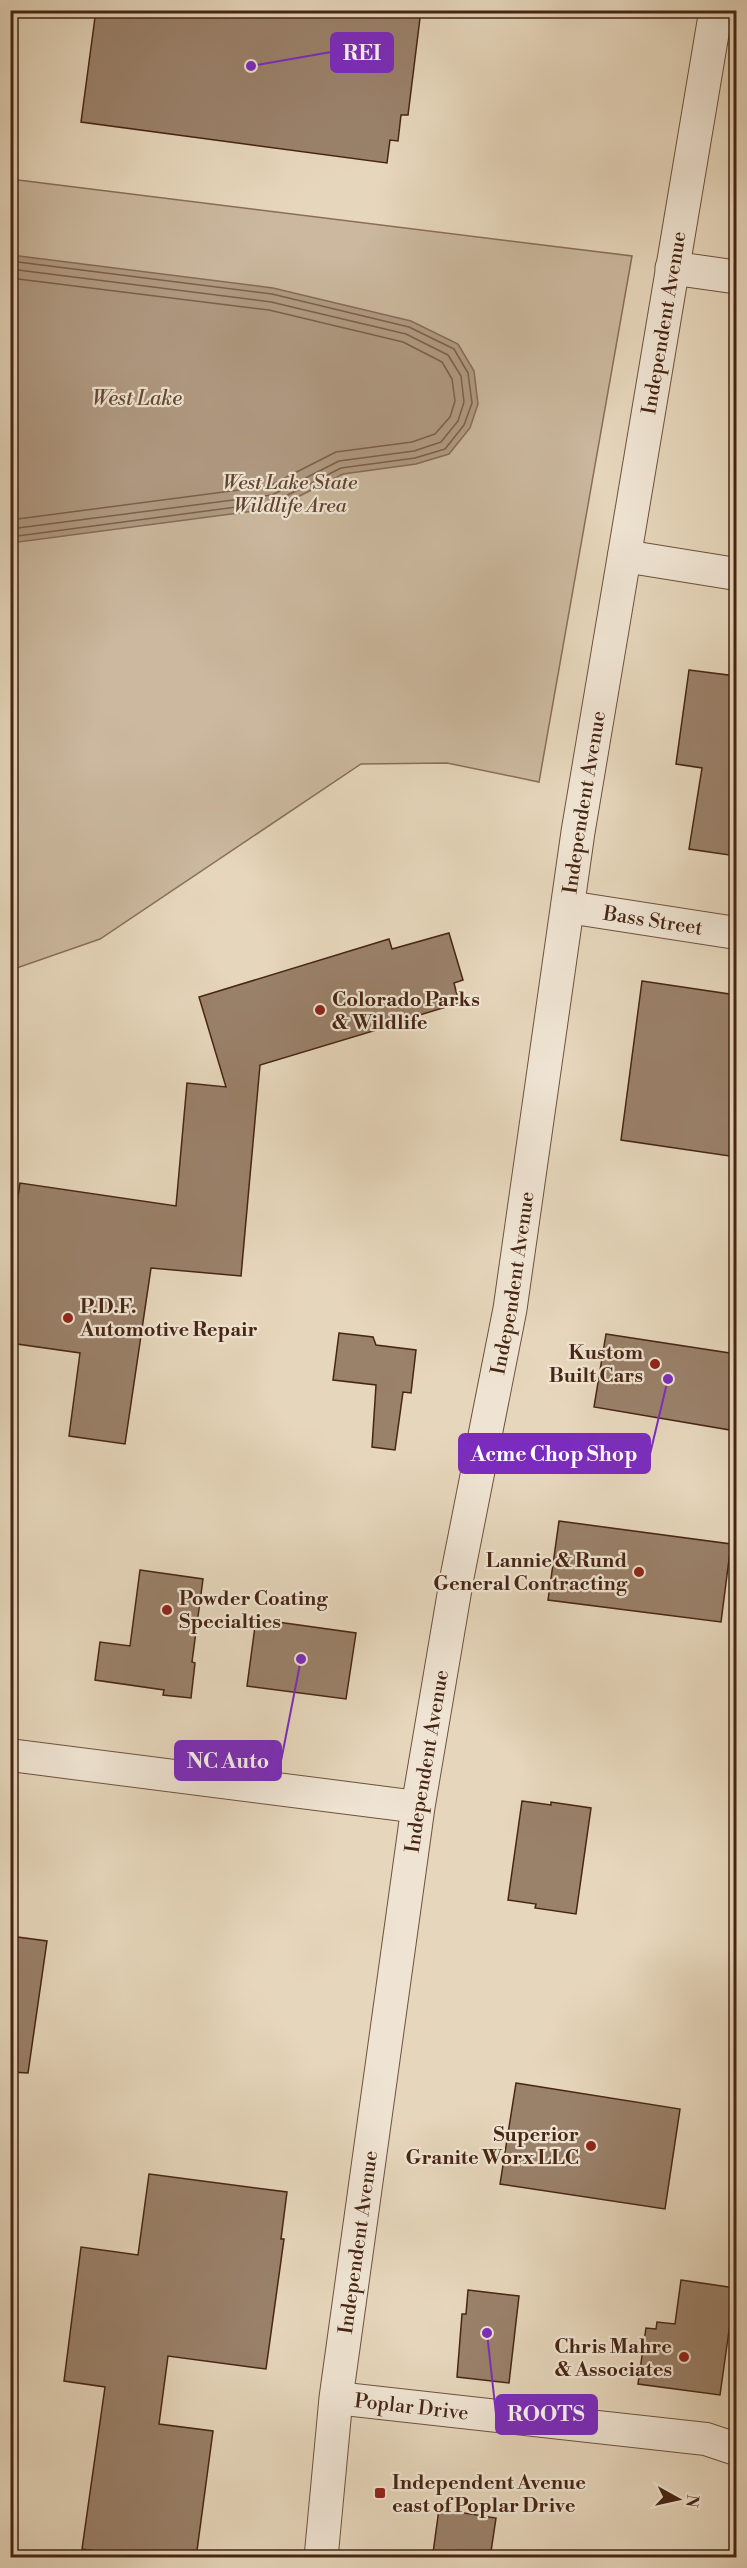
<svg xmlns="http://www.w3.org/2000/svg" width="747" height="2568" viewBox="0 0 747 2568" font-family="'Libre Bodoni',serif">
<style>
.green{fill:#cbb89e;stroke:#896e58;stroke-width:1.5}
.water{fill:#b09a82;stroke:#866b56;stroke-width:1.5}
.lines{fill:none;stroke-linecap:round;stroke-linejoin:round}
.shore{stroke:#7c604a;stroke-width:1.5}
.building{fill:#9a816a;stroke:#472513;stroke-width:1.5}
.minor-casing{stroke:#6f513d;stroke-width:34}
.tertiary-casing{stroke:#6f513d;stroke-width:35}
.minor{stroke:#efe4d3;stroke-width:32}
.tertiary{stroke:#efe4d3;stroke-width:33}
.poi-dot{fill:#8f2418;stroke:#efe4d3;stroke-width:2}
.labels{text-anchor:middle;stroke-width:4.5;stroke-linejoin:round;paint-order:stroke}
.street-label{font-size:20px;fill:#472513;stroke:#efe4d3}
.park-label{font-size:20px;font-style:italic;fill:#61422f;stroke:#efe4d3}
.poi-label{font-size:20px;font-weight:bold;fill:#472513;stroke:#efe4d3;text-anchor:start}
.water-label{font-size:21px;font-style:italic;fill:#664834;stroke:#efe4d3}
.leader{fill:none;stroke:#7b2cbf;stroke-width:2}
.callout-dot{fill:#7b2cbf;stroke:#efe4d3;stroke-width:2}
.callout{fill:#7b2cbf;stroke:#7b2cbf;stroke-width:2}
.callout-label{font-size:21px;text-anchor:middle;font-weight:bold;fill:#fff}
</style>
<rect width="100%" height="100%" fill="#e6d6bb"/>
<filter id="stains"><feTurbulence type="fractalNoise" baseFrequency=".00333" numOctaves="4"/><feColorMatrix values="0 0 0 0 .2 0 0 0 0 .09 0 0 0 0 .02 0 0 0 .5 -.17"/></filter>
<radialGradient id="worn" r=".72"><stop offset=".6" stop-color="#630" stop-opacity="0"/><stop offset="1" stop-color="#630" stop-opacity=".3"/></radialGradient>
<path class="green" d="M10 179 632 256 539 782 447 763 361 764 100 939 11 970Z"/>
<path class="water" d="M11 255 273 288 411 321 458 344 474 371 478 404 470 428 449 454 416 464 343 474 276 508 11 543Z"/>
<g class="lines">
<g class="shore">
<path d="M10 261 272 294 409 327 454 349 468 373 472 403 464 425 445 449 415 458 341 468 274 502 10 537"/>
<path d="M10 269 271 302 406 334 448 355 461 376 464 402 458 421 441 442 414 451 339 461 272 495 10 529"/>
<path d="M10 278 269 310 403 342 442 362 452 379 455 401 450 417 435 434 412 442 336 452 269 486 10 520"/>
</g>
</g>
<g class="building">
<path d="M96 10H421L408 115H401L398 141 390 140 387 163 81 122Z"/>
<path d="M689 670 736 676V856L689 849 702 768 676 764Z"/>
<path d="M449 933 463 980 454 983 459 1003 413 1017V1019L260 1065 241 1276 151 1268 125 1444 69 1436 80 1353 10 1343V1249L20 1183 176 1206 187 1083 226 1087 199 997 389 939 392 949Z"/>
<path d="M642 981 736 995V1157L621 1140Z"/>
<path d="M339 1333 373 1337 376 1345 416 1350 411 1393 403 1392 395 1450 372 1447 376 1385 333 1380Z"/>
<path d="M606 1334 736 1354V1431L594 1407Z"/>
<path d="M559 1521 731 1544 721 1622 548 1600Z"/>
<path d="M140 1570 203 1579 192 1662 195 1663 191 1698 163 1695 164 1690 95 1680 100 1642 130 1646Z"/>
<path d="M256 1619 356 1633 346 1699 247 1686Z"/>
<path d="M522 1801 551 1805V1802L591 1808 576 1914 535 1908 536 1904 508 1900Z"/>
<path d="M10 1936 47 1941 28 2073 10 2072Z"/>
<path d="M516 2083 680 2109 665 2209 500 2184Z"/>
<path d="M149 2174 287 2192 281 2239H284L266 2369 168 2356 159 2424 213 2431 196 2558H146L82 2549 105 2387 64 2381 81 2247 138 2255Z"/>
<path d="M681 2280 735 2288 720 2395 638 2384 646 2328 656 2329 657 2322 675 2324Z"/>
<path d="M468 2290 519 2296 509 2383 457 2377 462 2314H466Z"/>
<path d="M439 2509 496 2518 490 2558H437V2554L433 2553Z"/>
</g>
<g class="lines">
<g class="minor-casing">
<g id="minor">
<path d="M624 556 736 574"/>
<path id="s1" d="M568 907 736 933"/>
<path d="M10 1755 418 1807"/>
<path id="s2" d="M336 2398 706 2439 736 2449"/>
</g>
</g>
<g class="tertiary-casing">
<g id="tertiary">
<path d="M672 268 736 277"/>
<path id="s3" d="M321 2558 336 2398 418 1807 457 1577 510 1309 578 832 716 10"/>
</g>
</g>
<use href="#minor" class="minor"/>
<use href="#tertiary" class="tertiary"/>
</g>
<g class="poi-dot">
<circle cx="320" cy="1010" r="6"/>
<circle cx="68" cy="1318" r="6"/>
<circle cx="655" cy="1364" r="6"/>
<circle cx="639" cy="1572" r="6"/>
<circle cx="167" cy="1610" r="6"/>
<circle cx="591" cy="2146" r="6"/>
<circle cx="684" cy="2357" r="6"/>
<rect x="374" y="2487" width="12" height="12" rx="3"/>
</g>
<g class="labels">
<g class="street-label">
<text dy="7" stroke="none"><textPath href="#s3" startOffset="2262">Independent Avenue</textPath></text>
<text dy="7" stroke="none"><textPath href="#s3" startOffset="1776">Independent Avenue</textPath></text>
<text dy="7" stroke="none"><textPath href="#s1" startOffset="86">Bass Street</textPath></text>
<text dy="7" stroke="none"><textPath href="#s3" startOffset="1290">Independent Avenue</textPath></text>
<text dy="7" stroke="none"><textPath href="#s3" startOffset="804">Independent Avenue</textPath></text>
<text dy="7" stroke="none"><textPath href="#s3" startOffset="318">Independent Avenue</textPath></text>
<text dy="7" stroke="none"><textPath href="#s2" startOffset="76">Poplar Drive</textPath></text>
</g>
<g class="park-label">
<text x="290" y="489">West Lake State<tspan x="290" dy="23">Wildlife Area</tspan></text>
</g>
<g class="poi-label">
<text x="332" y="1006">Colorado Parks<tspan x="332" dy="23">&amp; Wildlife</tspan></text>
<text x="80" y="1313">P.D.F.<tspan x="80" dy="23">Automotive Repair</tspan></text>
<text x="643" y="1359" text-anchor="end">Kustom<tspan x="643" dy="23">Built Cars</tspan></text>
<text x="627" y="1567" text-anchor="end">Lannie &amp; Rund<tspan x="627" dy="23">General Contracting</tspan></text>
<text x="179" y="1605">Powder Coating<tspan x="179" dy="23">Specialties</tspan></text>
<text x="579" y="2141" text-anchor="end">Superior<tspan x="579" dy="23">Granite Worx LLC</tspan></text>
<text x="672" y="2353" text-anchor="end">Chris Mahre<tspan x="672" dy="23">&amp; Associates</tspan></text>
<text x="392" y="2489">Independent Avenue<tspan x="392" dy="23">east of Poplar Drive</tspan></text>
</g>
<g class="water-label">
<text x="137" y="405">West Lake</text>
</g>
</g>
<path class="leader" d="M251 66L331 52M668 1379L650 1454M301 1659L281 1761M487 2333L496 2414"/>
<g class="callout-dot">
<circle cx="251" cy="66" r="6"/>
<circle cx="668" cy="1379" r="6"/>
<circle cx="301" cy="1659" r="6"/>
<circle cx="487" cy="2333" r="6"/>
</g>
<g class="callout">
<rect x="331" y="33" width="62" height="39" rx="6"/>
<rect x="459" y="1434" width="191" height="39" rx="6"/>
<rect x="175" y="1741" width="106" height="39" rx="6"/>
<rect x="496" y="2395" width="101" height="39" rx="6"/>
</g>
<g class="callout-label">
<text x="362" y="60">REI</text>
<text x="554" y="1461">Acme Chop Shop</text>
<text x="228" y="1768">NC Auto</text>
<text x="546" y="2421">ROOTS</text>
</g>
<rect width="747" height="2568" fill="none" stroke="#e6d6bb" stroke-width="36"/>
<rect x="12" y="12" width="723" height="2544" fill="none" stroke="#472513" stroke-width="3"/>
<rect x="18" y="18" width="711" height="2532" fill="none" stroke="#472513" stroke-width="1.5"/>
<g transform="translate(678 2499) rotate(98)" stroke="#efe4d3" stroke-width="4.5" paint-order="stroke">
<path d="M0-4.5L10 22L0 15L-10 22Z" fill="#472513"/>
<text y="-9" font-size="16" font-weight="bold" text-anchor="middle" fill="#472513">N</text>
</g>
<rect width="100%" height="100%" filter="url(#stains)"/>
<rect width="100%" height="100%" fill="url(#worn)"/>
</svg>
